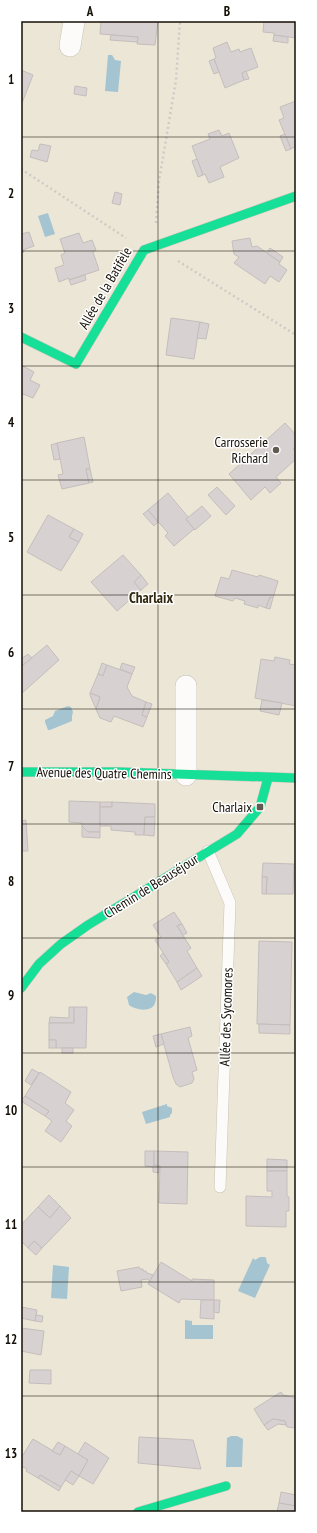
<svg xmlns="http://www.w3.org/2000/svg" width="317" height="1533" viewBox="0 0 317 1533" font-family="'PT Sans Narrow',sans-serif">
<style>
.water{fill:#a4c4d1}
.building{fill:#d8d1d1;stroke:#c3bebc}
.lines{fill:none;stroke-linecap:round;stroke-linejoin:round}
.lane-casing{stroke:#c8c4b8;stroke-width:12}
.street-casing{stroke:#c8c4b8;stroke-width:22}
.fast-casing{stroke:#c8c4b8;stroke-width:10}
.path{stroke:#cdcbc7;stroke-width:2.5;stroke-dasharray:2 3;stroke-linecap:butt}
.lane{stroke:#fcfbf9;stroke-width:11}
.street{stroke:#fcfbf9;stroke-width:21}
.fast{stroke:#16e098;stroke-width:9}
.grid{fill:none;stroke:#140f06;stroke-width:1;stroke-opacity:0.55}
.poi-dot{fill:#605a4f;stroke:#fff;stroke-width:1.5}
.labels{text-anchor:middle;stroke-width:3;stroke-linejoin:round;paint-order:stroke}
.street-label{font-size:14px;fill:#140f06;stroke:#fff}
.poi-label{font-size:14px;fill:#140f06;stroke:#fff;text-anchor:end}
.neighbourhood-label{font-size:15px;font-weight:bold;fill:#31280f;stroke:#fff}
.neatline{fill:none;stroke:#140f06;stroke-width:1.5}
.grid-label{font-size:13px;text-anchor:middle;font-weight:bold;fill:#140f06}
</style>
<rect width="100%" height="100%" fill="#ece6d6"/>
<g class="water">
<path d="M108 55H112L115 60 121 61 118 92 105 91Z"/>
<path d="M48 213 55 234 45 237 38 216Z"/>
<path d="M68 706 71 707 73 712 72 716V721L50 730H48L45 722V720L53 716 55 711Z"/>
<path d="M134 992 146 995 151 993 156 996C156 998 156 1001 155 1003 152 1013 135 1010 129 1005L127 997Z"/>
<path d="M167 1104V1106L172 1108V1113L170 1115V1117L146 1124 142 1112Z"/>
<path d="M260 1257H265L266 1258 267 1263 270 1265 255 1298 238 1291 253 1258 255 1260Z"/>
<path d="M53 1265 69 1267 67 1299 51 1298Z"/>
<path d="M185 1320 192 1321V1325H213V1339H185Z"/>
<path d="M231 1436H237L243 1439 242 1467H226L227 1438Z"/>
</g>
<g class="building">
<path d="M101 21H158L155 45 137 44 138 37 100 34Z"/>
<path d="M264 21H296V38L274 35V33L263 32Z"/>
<path d="M111 35 138 37 137 42 110 40Z"/>
<path d="M274 35 288 37V43L273 41Z"/>
<path d="M227 42 231 52 239 49 240 52 251 48 258 67 242 73 244 80 225 88 214 59 216 58 213 48Z"/>
<path d="M214 59 219 72 214 74 209 61Z"/>
<path d="M21 70 33 75 22 103 21 102Z"/>
<path d="M246 71 249 79 244 80 242 73Z"/>
<path d="M75 86 87 88 86 96 74 94Z"/>
<path d="M296 101V146L291 149 279 120 284 118 280 107Z"/>
<path d="M219 130 222 136 229 133 239 158 220 167 224 177 209 183 205 174 203 175 192 146 210 139 208 134Z"/>
<path d="M285 134 291 149 286 151 280 136Z"/>
<path d="M40 144 51 146 47 162 30 157 32 150 38 151Z"/>
<path d="M197 159 203 175 198 177 192 161Z"/>
<path d="M115 192 122 194 120 205 112 203Z"/>
<path d="M29 232 34 246 23 250 24 252 21 253V234Z"/>
<path d="M79 233 83 243 92 240 96 250 93 252 99 270 69 280V278L59 282 55 268 64 265 61 255 65 253 60 239Z"/>
<path d="M250 238 252 247 257 246 280 262 279 264 287 270 279 282 270 276 265 284 234 263 239 257 234 254 232 241Z"/>
<path d="M270 248 283 257 280 262 267 253Z"/>
<path d="M85 275 86 280 71 285 69 280Z"/>
<path d="M171 318 200 322 194 359 166 355Z"/>
<path d="M200 322 209 324 206 339 197 338Z"/>
<path d="M21 365 34 372 30 380 40 385 33 398 23 394V395H21Z"/>
<path d="M285 423 296 435V446L293 449 296 452V459L276 477 281 483 270 493 265 487 251 500 229 474Z"/>
<path d="M84 437 90 469H86L89 483 62 489 58 475 63 474 57 443Z"/>
<path d="M57 443 60 459 54 460 51 445Z"/>
<path d="M86 469H90L93 482 89 483Z"/>
<path d="M217 487 235 506 226 515 208 495Z"/>
<path d="M168 493 188 517 186 519 194 529 174 546 165 536 168 533 148 510Z"/>
<path d="M202 506 211 516 195 530 186 519Z"/>
<path d="M148 510 158 522 154 526 143 514Z"/>
<path d="M48 515 74 529 69 537 79 542 61 571 27 552Z"/>
<path d="M74 529 83 534 79 542 69 537Z"/>
<path d="M123 555 141 575 134 582 141 590 117 611 91 582Z"/>
<path d="M232 570 258 577 259 575 278 581 273 598 270 597 266 608 258 605V608L244 604 245 601 235 598 233 601 215 596 221 577 229 579Z"/>
<path d="M141 575 148 584 141 590 134 582Z"/>
<path d="M270 597 273 598 270 609 266 608Z"/>
<path d="M47 645 59 660 21 694V663L23 665Z"/>
<path d="M28 654 32 658 23 665 21 663V659Z"/>
<path d="M275 657 290 660 289 664 296 665V706L255 698 261 659 274 661Z"/>
<path d="M102 663 107 665 103 676 98 674Z"/>
<path d="M122 663 135 667 132 674 120 669Z"/>
<path d="M107 665 132 674 127 687 132 696 146 702 142 715 147 717 143 727 114 716 111 722 100 718 96 709 100 697 90 693 98 674 103 676Z"/>
<path d="M90 693 100 697 96 709 90 695Z"/>
<path d="M262 700 282 703 279 715 260 711Z"/>
<path d="M146 702 152 704 147 717 142 715Z"/>
<path d="M69 801 100 802V832H88L82 826V823L69 822Z"/>
<rect x="100" y="802" width="12" height="5"/>
<path d="M112 802 155 804V817H145L144 835H135V832L111 830V826H100V807H112Z"/>
<path d="M145 817H155L154 836 144 835Z"/>
<path d="M26 820 28 851H21V821Z"/>
<path d="M82 826 88 832H100V838L82 837Z"/>
<path d="M263 863 294 864 293 894H266L267 877H262Z"/>
<path d="M262 877H267L266 894H262Z"/>
<path d="M174 912 182 924 177 926 191 948 187 951 197 968 177 982 166 964 169 962 155 940 161 937 153 925Z"/>
<path d="M182 924 187 933 183 935 177 926Z"/>
<path d="M259 941 292 942 290 1025 257 1024Z"/>
<path d="M163 953 169 962 166 964 160 956Z"/>
<path d="M197 968 202 976 181 990 177 982Z"/>
<path d="M69 1007H74V1023H49L50 1017 69 1018Z"/>
<path d="M74 1007H87L86 1048H56V1040H49V1023H74Z"/>
<path d="M259 1024 290 1025V1034L259 1033Z"/>
<path d="M190 1027 192 1036 188 1038 197 1070 192 1072 194 1079 192 1083 180 1087 176 1084 173 1077 161 1034Z"/>
<path d="M161 1034 164 1044 156 1047 153 1036Z"/>
<rect x="49" y="1040" width="7" height="8"/>
<rect x="62" y="1048" width="11" height="5"/>
<path d="M32 1069 39 1073 31 1085 25 1081Z"/>
<path d="M40 1072 71 1092 65 1103 74 1110 66 1121 72 1126 61 1142 45 1131 52 1121 45 1116 49 1111 25 1096Z"/>
<path d="M25 1096 49 1111 45 1116 21 1101Z"/>
<path d="M145 1151H154V1167L145 1166Z"/>
<path d="M154 1151 188 1152 187 1204 159 1203 160 1166 154 1165Z"/>
<path d="M267 1159 287 1160V1171H267Z"/>
<path d="M153 1166H160L159 1173 153 1172Z"/>
<path d="M267 1171H287V1196L289 1197V1211H286V1227L246 1226V1196L272 1197V1191H267Z"/>
<path d="M49 1195 60 1206 50 1218 38 1207Z"/>
<path d="M60 1206 71 1218 42 1248 34 1241 28 1248 21 1241V1225L38 1207 50 1218Z"/>
<path d="M34 1241 42 1248 36 1255 28 1248Z"/>
<path d="M161 1262 192 1281V1279L214 1280V1300L181 1299 179 1303 148 1284Z"/>
<path d="M139 1267 140 1269H143V1271H146L147 1273 153 1275 150 1281 147 1279 141 1280 142 1287 121 1291 117 1271Z"/>
<path d="M201 1300H214V1319L200 1318Z"/>
<path d="M214 1300H220L219 1313 214 1312Z"/>
<path d="M21 1307 37 1310 35 1321 21 1318Z"/>
<path d="M36 1315 43 1316 42 1322 35 1321Z"/>
<path d="M21 1328 44 1331 41 1355 21 1351Z"/>
<path d="M30 1370H51V1384L29 1383Z"/>
<path d="M281 1392 283 1395 296 1398 295 1428 287 1427 285 1421 273 1419 264 1425 254 1409Z"/>
<path d="M273 1419 285 1421 286 1425 278 1424 268 1430 264 1425Z"/>
<path d="M139 1437 193 1440 201 1469 138 1463Z"/>
<path d="M33 1439 60 1455 65 1446 88 1460 79 1476 71 1471 61 1487 40 1475 38 1478 26 1471 27 1469 21 1466V1458Z"/>
<path d="M58 1442 65 1446 60 1455 52 1451Z"/>
<path d="M85 1442 109 1458 93 1484 79 1476 88 1460 78 1454Z"/>
<path d="M71 1471 79 1476 73 1485 65 1480Z"/>
<path d="M40 1475 61 1487 59 1491 38 1478Z"/>
<path d="M281 1492 296 1495V1506L279 1503Z"/>
<path d="M279 1503 296 1506V1512H277Z"/>
</g>
<g class="lines">
<g class="lane-casing">
<path id="lane" d="M208 851 230 903 220 1187"/>
</g>
<g class="street-casing">
<g id="street">
<path d="M70 46 74 21"/>
<path d="M186 775V686"/>
</g>
</g>
<g class="fast-casing">
<g id="fast">
<path d="M21 337 76 364 144 250 296 196"/>
<path d="M21 772H119L296 778"/>
<path d="M21 988 39 964 61 944 88 925 237 834 260 807 268 778"/>
<path d="M138 1512 226 1486"/>
</g>
</g>
<g class="path">
<path d="M21 169 126 238"/>
<path d="M156 223 159 181 176 80 180 21"/>
<path d="M178 261 296 335"/>
</g>
<use href="#lane" class="lane"/>
<use href="#street" class="street"/>
<use href="#fast" class="fast"/>
</g>
<path class="grid" d="M158 21V1512M21 137H296M21 251H296M21 366H296M21 480H296M21 595H296M21 709H296M21 824H296M21 938H296M21 1053H296M21 1167H296M21 1282H296M21 1396H296"/>
<g class="poi-dot">
<circle cx="276" cy="450" r="4"/>
<rect x="256" y="803" width="8" height="8" rx="2"/>
</g>
<g class="labels">
<g class="street-label">
<text transform="translate(105 288) rotate(-60)" y="5">Allée de la Batifèle</text>
<text transform="translate(104 773) rotate(1)" y="5">Avenue des Quatre Chemins</text>
<text transform="translate(151 886) rotate(-32)" y="5">Chemin de Beauséjour</text>
<text transform="translate(226 1017) rotate(-88)" y="5">Allée des Sycomores</text>
</g>
<g class="poi-label">
<text x="268" y="447">Carrosserie<tspan x="268" dy="16">Richard</tspan></text>
<text x="252" y="812">Charlaix</text>
</g>
<g class="neighbourhood-label">
<text x="151" y="603">Charlaix</text>
</g>
</g>
<rect width="317" height="1533" fill="none" stroke="#ffffff" stroke-width="44"/>
<rect x="22" y="22" width="273" height="1489" class="neatline"/>
<g class="grid-label">
<text x="90" y="16">A</text>
<text x="227" y="16">B</text>
<text x="11" y="84">1</text>
<text x="11" y="198">2</text>
<text x="11" y="313">3</text>
<text x="11" y="427">4</text>
<text x="11" y="542">5</text>
<text x="11" y="657">6</text>
<text x="11" y="771">7</text>
<text x="11" y="886">8</text>
<text x="11" y="1000">9</text>
<text x="11" y="1115">10</text>
<text x="11" y="1229">11</text>
<text x="11" y="1344">12</text>
<text x="11" y="1458">13</text>
</g>
</svg>
